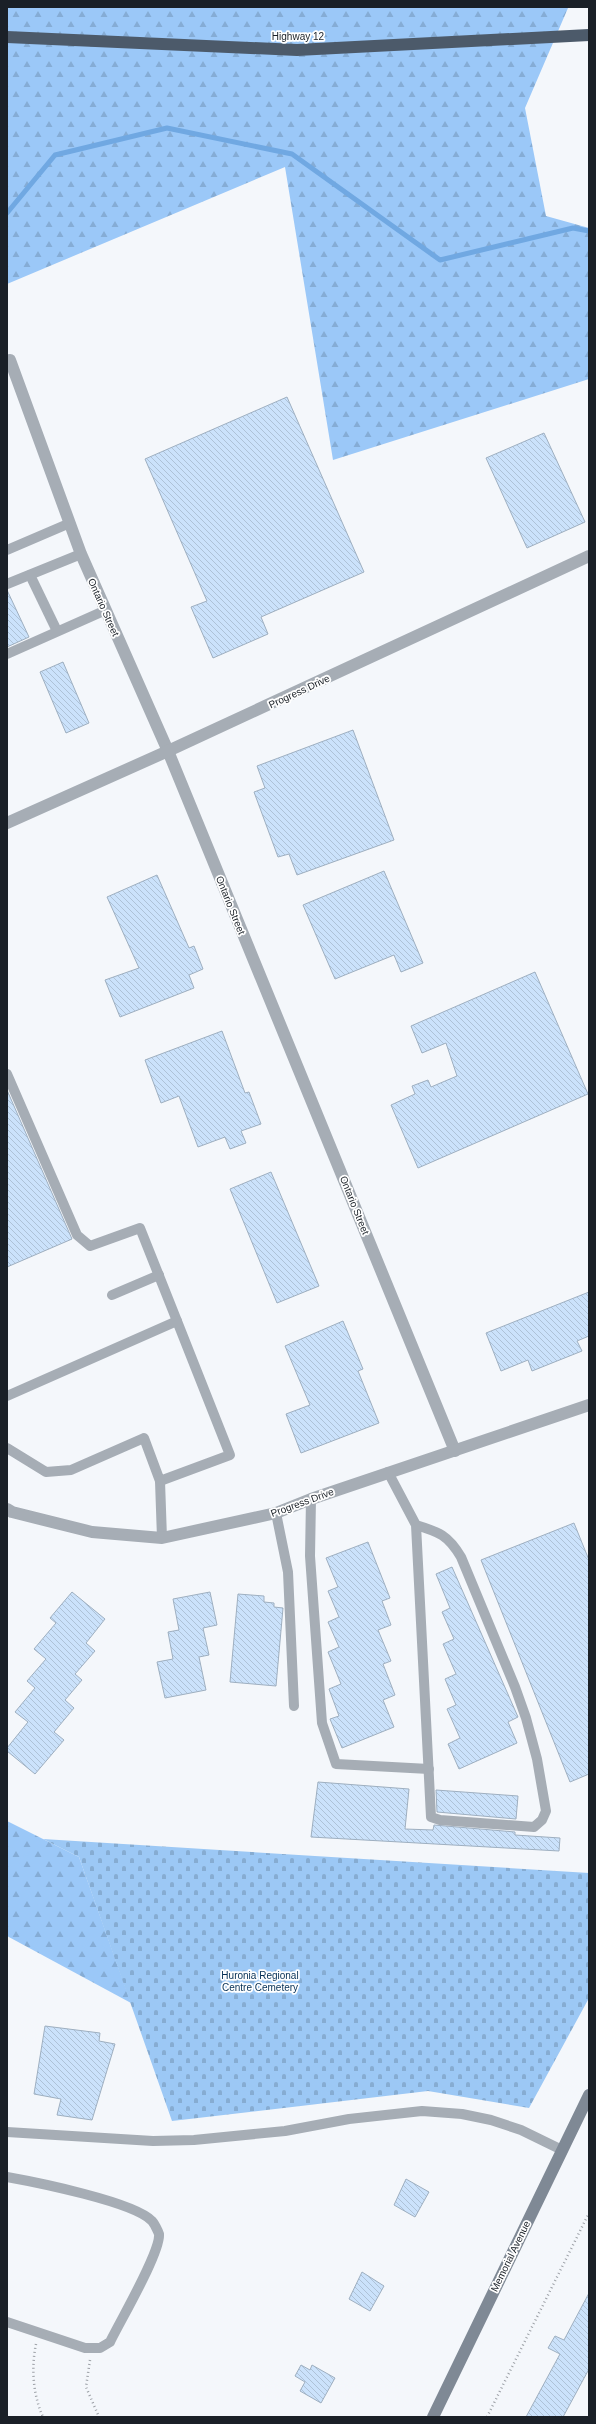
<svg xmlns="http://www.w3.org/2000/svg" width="596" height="2424" viewBox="0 0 596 2424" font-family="Helvetica,sans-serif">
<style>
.forest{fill:url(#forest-firs)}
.cemetery{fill:url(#cemetery-stones)}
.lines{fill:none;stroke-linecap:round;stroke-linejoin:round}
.stream{stroke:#70a8e2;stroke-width:5}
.building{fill:url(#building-back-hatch);stroke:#9eafc0}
.path{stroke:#9da1a7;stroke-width:2.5;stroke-dasharray:1 3;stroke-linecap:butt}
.lane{stroke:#a6adb5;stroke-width:10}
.street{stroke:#a6adb5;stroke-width:12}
.secondary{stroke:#7f8995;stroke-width:12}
.highway{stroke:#4c5a6a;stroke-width:12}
.labels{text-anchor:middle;stroke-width:3.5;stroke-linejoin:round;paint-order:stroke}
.street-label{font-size:10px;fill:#1a2027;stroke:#fff}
.park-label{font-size:10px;fill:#053055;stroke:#fff}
</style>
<defs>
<pattern id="forest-firs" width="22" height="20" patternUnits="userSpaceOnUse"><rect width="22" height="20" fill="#9bc8f8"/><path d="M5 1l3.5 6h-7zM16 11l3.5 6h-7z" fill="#85acd5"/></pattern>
<pattern id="cemetery-stones" width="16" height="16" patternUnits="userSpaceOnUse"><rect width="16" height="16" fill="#9cc8f5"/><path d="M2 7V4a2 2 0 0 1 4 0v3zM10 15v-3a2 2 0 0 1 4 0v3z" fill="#86acd2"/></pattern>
<pattern id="building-back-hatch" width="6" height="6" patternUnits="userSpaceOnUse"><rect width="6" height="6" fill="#cbe2fb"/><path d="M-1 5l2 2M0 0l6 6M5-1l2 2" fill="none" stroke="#aec2d7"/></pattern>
</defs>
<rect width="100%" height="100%" fill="#f4f7fb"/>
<g class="forest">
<path d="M7 7H571L568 8 525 108 546 216 589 228V379L333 460 285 167 7 284Z"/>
<path d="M7 1821 79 1857 131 2003 7 1936Z"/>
</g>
<path class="cemetery" d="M43 1839 589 1873V1998L529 2108 428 2091 172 2121 79 1857Z"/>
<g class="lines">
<path class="stream" d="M7 213 55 155 167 128 292 154 440 260 573 228 589 231"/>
</g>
<g class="building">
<path d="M287 397 364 572 261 617 268 634 213 658 191 607 207 601 145 459Z"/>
<path d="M544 433 585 522 527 548 486 458Z"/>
<path d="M7 590 29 637 7 647Z"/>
<path d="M63 662 89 723 66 733 40 672Z"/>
<path d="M353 730 394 840 297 875 289 854 278 857 254 792 265 788 257 766Z"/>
<path d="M384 871 423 963 401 972 394 955 335 979 303 905Z"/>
<path d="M157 875 189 948 194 946 203 969 189 975 194 988 120 1017 105 980 139 968 107 897Z"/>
<path d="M535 972 588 1094 418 1168 391 1105 415 1094 412 1086 428 1080 431 1087 457 1076 446 1043 422 1053 411 1026Z"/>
<path d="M222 1031 245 1093 249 1092 261 1124 241 1131 246 1143 230 1149 225 1137 198 1147 179 1096 161 1103 145 1060Z"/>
<path d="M7 1090 72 1239 7 1267Z"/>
<path d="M271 1172 319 1286 277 1303 230 1189Z"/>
<path d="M589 1292V1336L577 1341 582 1351 532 1371 528 1360 501 1371 486 1333Z"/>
<path d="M343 1321 363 1369 358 1371 379 1423 301 1453 286 1414 310 1405 285 1346Z"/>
<path d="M574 1523 589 1560V1774L570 1782 481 1560Z"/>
<path d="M368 1542 390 1598 382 1601 391 1625 378 1630 391 1661 383 1664 395 1695 383 1700 394 1727 342 1748 330 1719 339 1716 329 1689 341 1684 328 1652 339 1647 328 1622 339 1617 328 1591 338 1587 326 1558Z"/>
<path d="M452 1567 518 1717 508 1722 517 1743 459 1769 448 1744 460 1738 447 1709 456 1705 445 1679 456 1674 443 1644 454 1639 442 1612 450 1608 436 1574Z"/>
<path d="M72 1592 105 1619 86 1643 95 1651 75 1674 82 1680 65 1700 74 1708 54 1732 64 1740 35 1774 7 1751V1748L28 1722 15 1712 35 1688 27 1681 46 1659 34 1649 56 1623 50 1618Z"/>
<path d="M210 1592 217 1625 203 1628 209 1655 199 1657 206 1690 165 1698 157 1662 173 1659 168 1632 179 1630 173 1599Z"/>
<path d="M238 1594 264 1596V1602L274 1603V1607L283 1608 276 1686 230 1682Z"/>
<path d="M318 1782 409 1789 405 1829 433 1830 434 1825 515 1832V1835L560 1838 559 1851 311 1837Z"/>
<path d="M436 1790 518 1796 516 1819 437 1812Z"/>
<path d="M45 2026 100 2033 99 2041 115 2044 92 2120 57 2115 61 2099 34 2094Z"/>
<path d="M406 2179 429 2192 415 2217 394 2205Z"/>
<path d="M362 2272 384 2286 370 2311 349 2299Z"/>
<path d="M589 2293V2369L563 2417H526L560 2354 548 2348 555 2336 564 2340Z"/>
<path d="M301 2365 310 2370 312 2365 335 2378 321 2403 300 2391 305 2382 295 2376Z"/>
</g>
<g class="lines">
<g class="path">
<path d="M36 2344C31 2368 33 2395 43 2417"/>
<path d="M90 2360 86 2387 99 2417"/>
<path d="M487 2417 589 2213"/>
</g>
<g class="lane">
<path d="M7 550 70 523"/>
<path d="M30 575 57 631"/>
<path d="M7 584 81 554"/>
<path d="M7 654 106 610"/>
<path d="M7 1074 77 1235 90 1246 140 1228 177 1321"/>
<path d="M112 1295 159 1275"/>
<path d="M7 1396 177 1321 230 1455 160 1481 144 1438 71 1470 46 1472 7 1448"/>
<path d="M388 1472 416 1525 431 1817 440 1820 534 1827 542 1820 546 1811 537 1759 526 1718 515 1687 461 1557C448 1535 439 1532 416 1525"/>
<path d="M160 1481 162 1538"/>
<path d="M311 1499 310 1556 322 1723 336 1764 429 1769"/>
<path d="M276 1513 288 1572 294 1706"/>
<path d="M7 2132 153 2141 194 2140 285 2131 349 2119 422 2111 462 2114 491 2120 521 2130 562 2150"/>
<path d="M7 2177C35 2182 135 2202 152 2221 154 2223 158 2231 159 2234 161 2252 119 2323 110 2342L100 2348H85L7 2322"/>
</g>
<g class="street">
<path d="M10 360 81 554 168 751 455 1451"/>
<path d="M7 823 168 751 589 556"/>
<path d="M7 1509 12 1512 92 1532 162 1538 276 1513 311 1499 589 1405"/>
</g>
<path class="secondary" d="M433 2417 589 2095"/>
<path class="highway" d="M7 37 297 50 589 35"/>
</g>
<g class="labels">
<g class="street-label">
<text x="298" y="40">Highway 12</text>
<text transform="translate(104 607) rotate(66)" y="4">Ontario Street</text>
<text transform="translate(299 691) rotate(-25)" y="4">Progress Drive</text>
<text transform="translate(231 905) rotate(68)" y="4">Ontario Street</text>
<text transform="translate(355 1205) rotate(68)" y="4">Ontario Street</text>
<text transform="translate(302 1502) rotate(-20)" y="4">Progress Drive</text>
<text transform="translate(510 2256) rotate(-64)" y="4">Memorial Avenue</text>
</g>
<g class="park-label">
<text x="260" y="1979">Huronia Regional<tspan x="260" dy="12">Centre Cemetery</tspan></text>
</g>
</g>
<rect width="596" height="2424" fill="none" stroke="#1a2027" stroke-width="16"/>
</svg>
